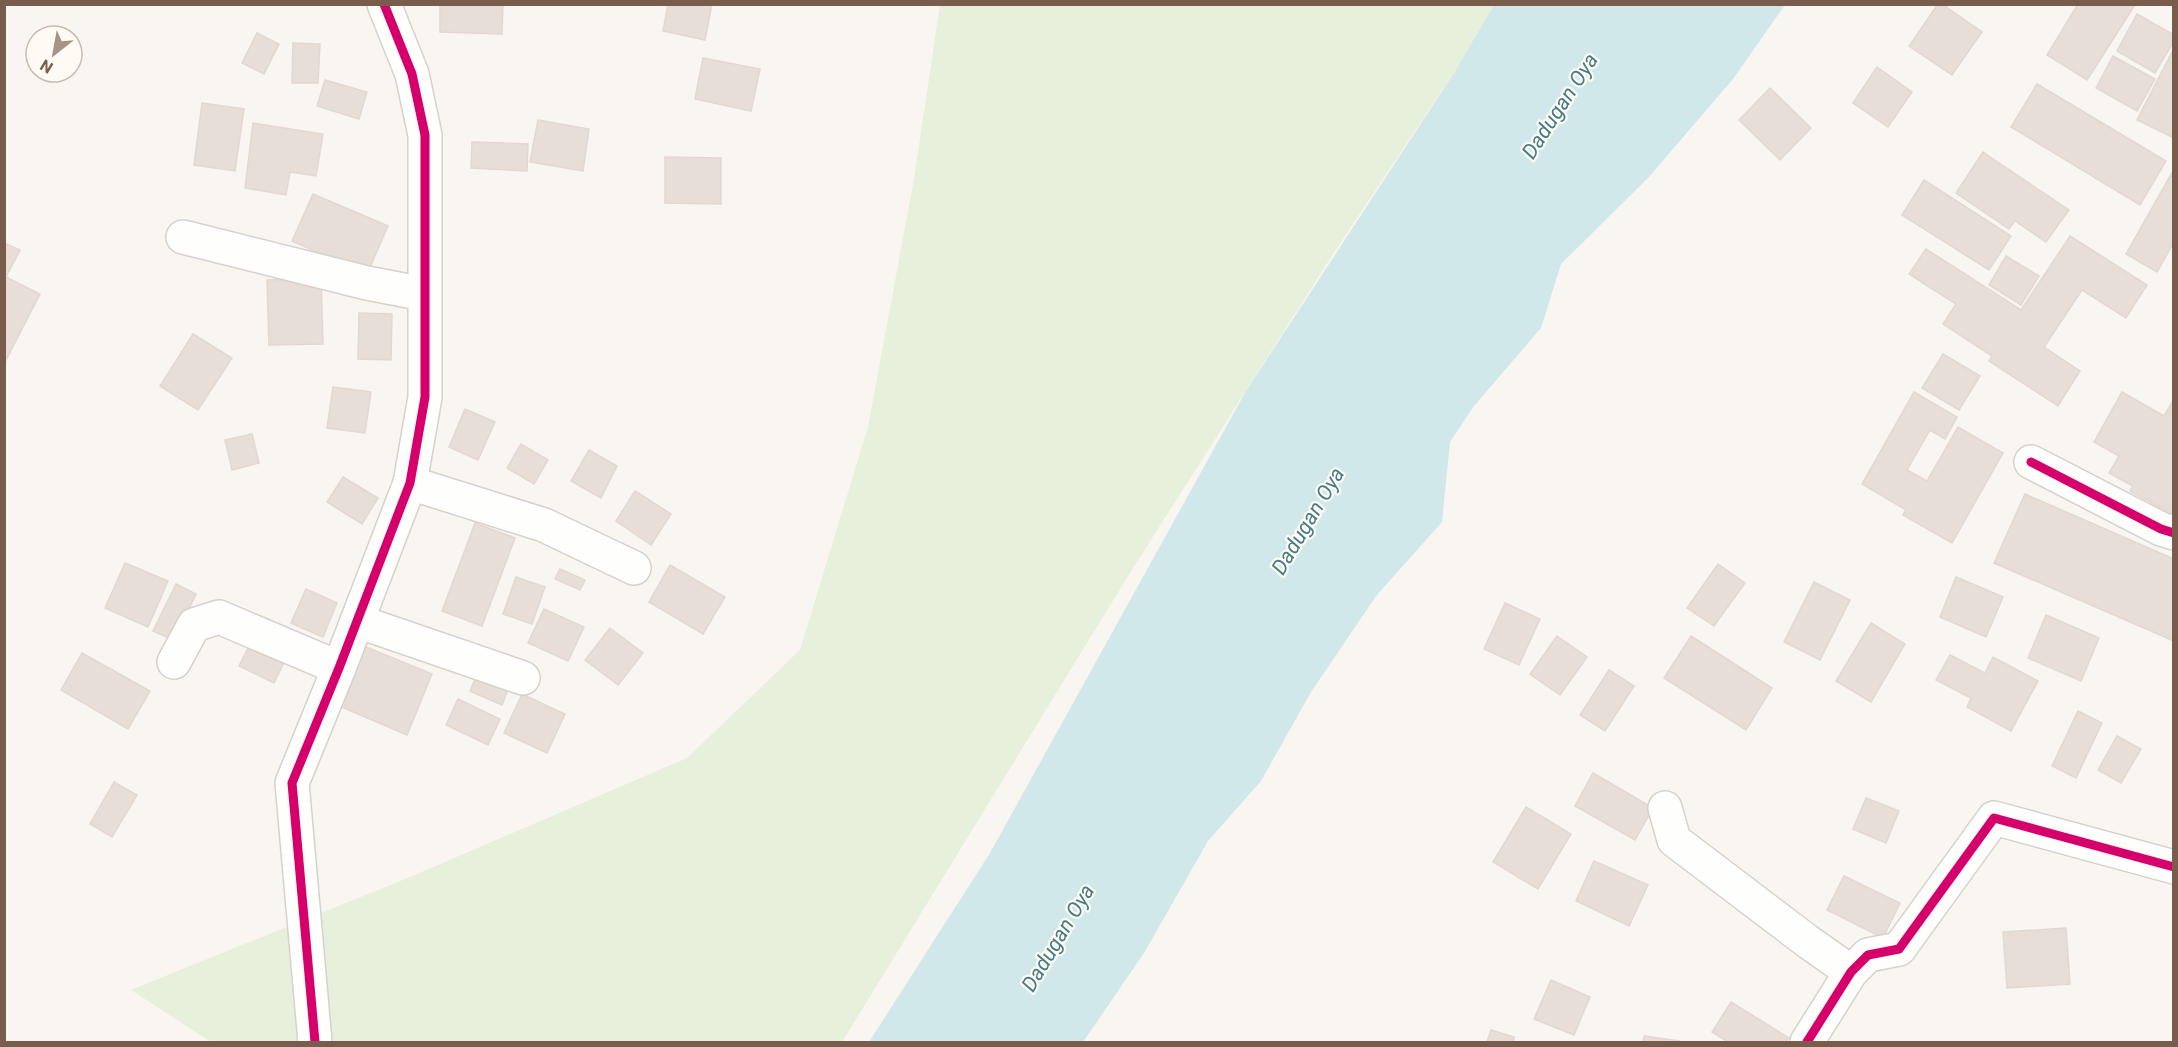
<svg xmlns="http://www.w3.org/2000/svg" width="2178" height="1047" viewBox="0 0 2178 1047" font-family="Roboto,sans-serif">
<style>
.green{fill:#e7f0db}
.water{fill:#d0e8ea}
.building{fill:#e6ded7;stroke:#e2d8d2;stroke-width:1.5}
.lines{fill:none;stroke-linecap:round;stroke-linejoin:round}
.minor-casing{stroke:#d7d1cb;stroke-width:36}
.minor{stroke:#fefefd;stroke-width:33}
.cycleway-casing{stroke:#fffaf3;stroke-width:13}
.cycleway{stroke:#d6006c;stroke-width:9}
.labels{text-anchor:middle;stroke-width:4.5;stroke-linejoin:round;paint-order:stroke}
.water-label{font-size:21px;font-style:italic;fill:#437c86;stroke:#fffaf3}
</style>
<rect width="100%" height="100%" fill="#f9f5f0"/>
<path class="green" d="M940 5H1499L1333 254 1133 568 842 1042H211L131 990 410 877 687 758 800 650 868 427 914 179Z"/>
<path class="water" d="M1494 5H1785L1733 79 1648 178 1561 264 1541 328 1474 406 1450 442 1442 522 1376 596 1311 692 1261 781 1208 841 1144 953 1083 1042H869L990 853 1246 391 1454 73Z"/>
<g class="building">
<path d="M440 4H503L502 34 440 32Z"/>
<path d="M668 4H712L705 40 663 31Z"/>
<path d="M1938 4H1942L1982 32 1952 75 1909 46Z"/>
<path d="M2078 4 2135 5 2087 80 2047 55Z"/>
<path d="M2137 14 2174 35V41L2155 73 2117 51Z"/>
<path d="M257 33 279 44 264 74 242 63Z"/>
<path d="M293 43 320 44 318 83H292Z"/>
<path d="M2172 52 2174 53V138L2137 120Z"/>
<path d="M2113 56 2155 79 2137 111 2096 88Z"/>
<path d="M703 58 760 69 751 111 695 99Z"/>
<path d="M1877 67 1912 92 1888 127 1853 103Z"/>
<path d="M325 80 367 92 359 119 317 106Z"/>
<path d="M2037 84 2166 161 2140 205 2011 127Z"/>
<path d="M1770 88 1811 128 1780 160 1739 120Z"/>
<path d="M202 103 244 109 235 171 194 165Z"/>
<path d="M538 120 589 129 583 171 530 162Z"/>
<path d="M253 123 323 134 316 176 290 172 286 195 245 188Z"/>
<path d="M472 142 528 144 527 171 471 168Z"/>
<path d="M1983 152 2069 210 2046 242 2015 221 2009 229 1956 193Z"/>
<path d="M665 157 721 158V204L665 203Z"/>
<path d="M2174 169V242L2157 272 2126 254Z"/>
<path d="M1924 180 2011 236 1989 270 1902 215Z"/>
<path d="M313 194 388 226 367 274 292 241Z"/>
<path d="M2070 236 2147 285 2126 318 2082 290 2044 347 2080 371 2058 406 1989 361 1992 356 1943 324 1956 304 1909 274 1926 249 2021 310Z"/>
<path d="M4 243 20 250 6 277 40 294 5 362Z"/>
<path d="M2006 256 2039 276 2021 305 1989 285Z"/>
<path d="M321 278 323 344 269 345 267 280Z"/>
<path d="M359 313 392 314 391 360 358 359Z"/>
<path d="M193 334 232 358 198 410 160 386Z"/>
<path d="M1943 354 1980 376 1959 410 1922 388Z"/>
<path d="M333 387 371 392 365 433 327 428Z"/>
<path d="M1914 392 1957 417 1945 439 1930 430 1907 470 1927 481 1958 427 2003 453 1952 543 1903 515 1906 510 1862 484Z"/>
<path d="M2122 392 2164 416 2174 399V515L2130 491 2133 486 2109 473 2119 456 2094 442Z"/>
<path d="M465 409 495 422 478 460 449 447Z"/>
<path d="M252 434 259 463 232 470 225 440Z"/>
<path d="M521 444 548 460 534 484 507 468Z"/>
<path d="M589 450 617 466 601 498 571 481Z"/>
<path d="M343 477 378 498 362 524 327 502Z"/>
<path d="M635 491 671 514 651 545 616 521Z"/>
<path d="M2025 494 2174 559V641L1994 563Z"/>
<path d="M475 523 515 538 482 626 442 611Z"/>
<path d="M125 563 168 581 148 627 105 608Z"/>
<path d="M1718 564 1745 583 1714 626 1687 608Z"/>
<path d="M670 565 725 597 703 634 649 602Z"/>
<path d="M560 569 585 580 580 590 555 579Z"/>
<path d="M516 577 545 587 532 624 503 614Z"/>
<path d="M1956 577 2003 597 1986 637 1940 617Z"/>
<path d="M1814 582 1850 600 1820 660 1784 642Z"/>
<path d="M176 584 196 594 174 640 153 631Z"/>
<path d="M306 589 337 603 323 637 291 623Z"/>
<path d="M1505 603 1540 619 1519 665 1484 649Z"/>
<path d="M544 609 584 627 568 661 528 643Z"/>
<path d="M2046 615 2099 638 2081 681 2028 658Z"/>
<path d="M1871 623 1905 644 1871 702 1836 681Z"/>
<path d="M610 628 643 653 618 685 585 660Z"/>
<path d="M1557 636 1587 657 1560 695 1530 674Z"/>
<path d="M1691 636 1772 688 1746 730 1664 678Z"/>
<path d="M252 640 287 656 274 683 239 666Z"/>
<path d="M361 645 432 674 407 735 337 705Z"/>
<path d="M82 653 150 691 128 729 61 690Z"/>
<path d="M1950 655 1985 673 1993 657 2038 681 2011 731 1967 707 1971 698 1936 680Z"/>
<path d="M1609 670 1634 686 1605 731 1580 715Z"/>
<path d="M478 672 510 685 502 705 470 691Z"/>
<path d="M522 694 565 714 547 753 504 733Z"/>
<path d="M458 699 500 719 488 745 446 725Z"/>
<path d="M2078 711 2102 723 2076 778 2052 766Z"/>
<path d="M2117 736 2141 749 2121 783 2098 770Z"/>
<path d="M1593 773 1653 808 1635 840 1575 806Z"/>
<path d="M114 782 137 795 112 837 90 824Z"/>
<path d="M1866 798 1899 811 1886 843 1853 829Z"/>
<path d="M1526 807 1571 834 1538 889 1493 862Z"/>
<path d="M1594 861 1648 885 1629 926 1576 901Z"/>
<path d="M1844 876 1900 903 1883 938 1827 910Z"/>
<path d="M2066 928 2070 984 2007 988 2003 932Z"/>
<path d="M1551 980 1590 997 1574 1035 1534 1019Z"/>
<path d="M1731 1002 1789 1038 1786 1042H1728L1712 1032Z"/>
<path d="M1491 1030 1514 1037 1513 1042H1487Z"/>
<path d="M1644 1036 1679 1041V1042H1643Z"/>
</g>
<g class="lines">
<g class="minor-casing">
<g id="minor">
<path d="M183 237 367 283 424 294"/>
<path d="M2031 462 2161 529 2174 533"/>
<path d="M410 483 544 525 634 568"/>
<path d="M357 621 523 678"/>
<path d="M174 662 194 625 219 617 339 668"/>
<path d="M1665 808 1674 840 1807 941 1851 972"/>
<path d="M315 1042 292 783 339 668 410 483 425 397V135L412 74 384 4"/>
<path d="M1807 1042 1851 972 1868 955 1899 949 1994 818 2174 867"/>
</g>
</g>
<use href="#minor" class="minor"/>
<g class="cycleway-casing">
<g id="cycleway">
<path d="M2031 462 2161 529 2174 533"/>
<path d="M315 1042 292 783 339 668 410 483 425 397V135L412 74 384 4"/>
<path d="M1807 1042 1851 972 1868 955 1899 949 1994 818 2174 867"/>
</g>
</g>
<use href="#cycleway" class="cycleway"/>
</g>
<g class="labels">
<g class="water-label">
<text transform="translate(1560 106) rotate(-57)" y="7">Dadugan Oya</text>
<text transform="translate(1308 521) rotate(-59)" y="7">Dadugan Oya</text>
<text transform="translate(1058 938) rotate(-59)" y="7">Dadugan Oya</text>
</g>
</g>
<rect width="2178" height="1047" fill="none" stroke="#7a5c4d" stroke-width="12"/>
<g transform="translate(54 54) rotate(211)"><circle r="28" fill="#fffaf3" stroke="#cabbb1" stroke-width="1.5"/>
<path d="M0-4.5L10 22L0 15L-10 22Z" fill="#a69286"/>
<text y="-9" font-size="16" font-weight="bold" text-anchor="middle" fill="#7a5c4d">N</text>
</g>
</svg>
